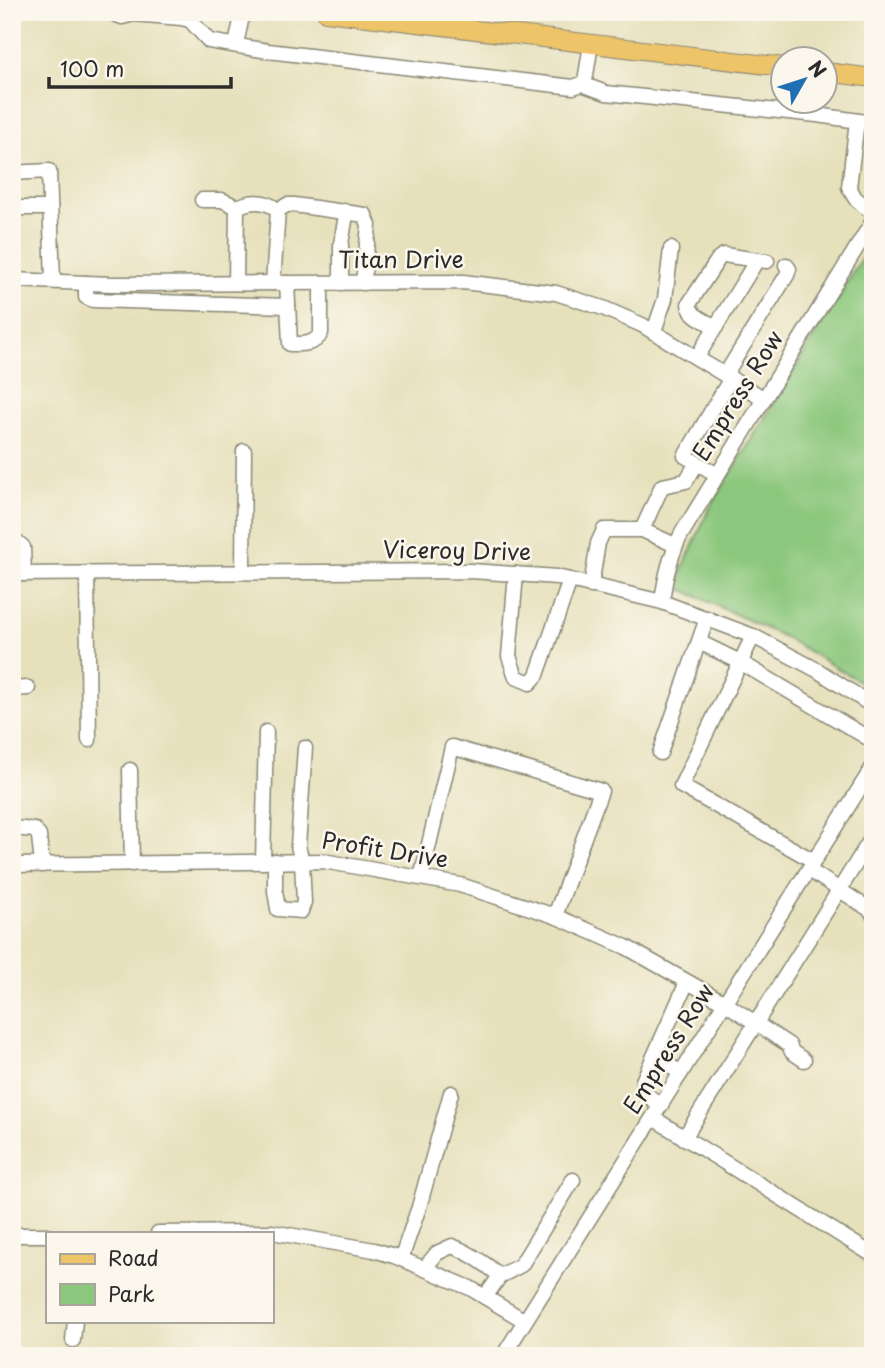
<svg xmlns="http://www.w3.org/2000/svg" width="885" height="1368" viewBox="0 0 885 1368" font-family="'Playpen Sans',sans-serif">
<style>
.green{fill:#8bc77c;stroke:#5b7954;stroke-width:2}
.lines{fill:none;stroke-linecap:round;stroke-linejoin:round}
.minor-casing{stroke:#888673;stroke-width:17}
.major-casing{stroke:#888673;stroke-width:20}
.minor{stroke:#fff;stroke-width:14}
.major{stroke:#eec469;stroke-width:18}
.labels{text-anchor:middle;stroke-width:5;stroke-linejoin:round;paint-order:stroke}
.street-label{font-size:23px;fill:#2b2b2b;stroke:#fbf7ec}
</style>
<rect width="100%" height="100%" fill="#fbf7ec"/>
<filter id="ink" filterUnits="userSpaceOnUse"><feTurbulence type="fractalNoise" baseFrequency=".0143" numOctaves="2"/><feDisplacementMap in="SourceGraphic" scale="14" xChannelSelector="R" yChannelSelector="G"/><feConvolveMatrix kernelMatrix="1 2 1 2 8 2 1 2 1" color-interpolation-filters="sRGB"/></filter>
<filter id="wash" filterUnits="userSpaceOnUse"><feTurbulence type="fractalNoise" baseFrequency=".00686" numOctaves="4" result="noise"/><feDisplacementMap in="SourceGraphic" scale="28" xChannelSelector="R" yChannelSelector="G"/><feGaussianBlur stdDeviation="1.57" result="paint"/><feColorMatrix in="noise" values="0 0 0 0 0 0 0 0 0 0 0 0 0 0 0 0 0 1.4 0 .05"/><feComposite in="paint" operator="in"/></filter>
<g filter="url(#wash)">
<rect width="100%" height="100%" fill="#e6e0bb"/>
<path class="green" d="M873 240V689L782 636 675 586 708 511Z"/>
</g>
<g filter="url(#ink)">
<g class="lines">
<g class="minor-casing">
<g id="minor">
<path d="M109 12 122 17 134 14 181 18 190 20 209 41 268 51 573 87 582 84 606 93 817 115 873 123"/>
<path d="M236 44 243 12"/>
<path d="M582 84 585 81 591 44"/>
<path d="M857 121 849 187 855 198 873 213"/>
<path d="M12 173 49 171 53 281"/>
<path d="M202 200H222L237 207"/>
<path d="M237 207C252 200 265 200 278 210"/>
<path d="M12 208H50"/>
<path d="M278 210 287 205H294L365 215 369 225 363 283"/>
<path d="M12 280 112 284 463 282 556 293 603 308 642 325 763 398"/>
<path d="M86 283V297L93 300 288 306"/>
<path d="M236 283 237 207"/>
<path d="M273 283 278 210"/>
<path d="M287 283 290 344C302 344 315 345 321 333V283"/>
<path d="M341 283V244L346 215 344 211"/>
<path d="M716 327C706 321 691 317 689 304L719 258 724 255 757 260"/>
<path d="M654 331 665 299 671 249"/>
<path d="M697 357 757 260 767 261"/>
<path d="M725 375 787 275 789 269 786 265"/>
<path d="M716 474 685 456 731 378"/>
<path d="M12 538 23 547 24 574"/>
<path d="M675 545 642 530 662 486 686 481 697 463"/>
<path d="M243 572 244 451"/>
<path d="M87 573 89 740"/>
<path d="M12 574 471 571 557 577 662 602 753 636 817 670 873 706"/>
<path d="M516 574 509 656 516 677 530 683 537 675 570 580"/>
<path d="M591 586 598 543 604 530H642"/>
<path d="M662 602C665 577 670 555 682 533L873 221"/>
<path d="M753 636 681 786 814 861"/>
<path d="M699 642 740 662 873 741"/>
<path d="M12 689 28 688"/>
<path d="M660 753 707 618"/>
<path d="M130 770 132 864"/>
<path d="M12 828 35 830 39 836 42 865"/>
<path d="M275 861V891L278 909 301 911 304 902 302 862 298 846 305 748"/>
<path d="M263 862 266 732"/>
<path d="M12 865 323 861 460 885 555 916 626 947 725 1003 789 1045 792 1052 804 1060"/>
<path d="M809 870 872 911 873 915"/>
<path d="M421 878 452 747 601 791 555 916"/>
<path d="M654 1056 681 1073"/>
<path d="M661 1105C650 1098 644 1095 643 1081L687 982"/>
<path d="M653 1118 873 1255"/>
<path d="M684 1138 873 836"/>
<path d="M158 1233 272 1232 374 1250 394 1256 470 1288 525 1321"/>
<path d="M12 1235H47"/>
<path d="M401 1259 419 1207 451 1093"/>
<path d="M424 1269 437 1253 452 1246C471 1253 485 1263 500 1276"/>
<path d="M485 1297 500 1276 521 1265 573 1180"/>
<path d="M73 1340 75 1321"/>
<path d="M503 1356 873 767"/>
</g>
</g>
<g class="major-casing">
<g id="major">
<path d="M326 12 784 67"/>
<path d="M826 72 873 78"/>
</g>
</g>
<use href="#minor" class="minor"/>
<use href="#major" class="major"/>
</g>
</g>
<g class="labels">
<g class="street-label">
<text x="401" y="268">Titan Drive</text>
<text transform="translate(738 396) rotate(-58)" y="8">Empress Row</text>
<text transform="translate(457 551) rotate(1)" y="8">Viceroy Drive</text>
<text transform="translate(385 850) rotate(9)" y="8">Profit Drive</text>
<text transform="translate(669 1049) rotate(-58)" y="8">Empress Row</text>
</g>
</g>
<rect width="885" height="1368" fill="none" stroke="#fbf7ec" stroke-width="42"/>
<rect x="46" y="1232" width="228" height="91" fill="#fbf7ec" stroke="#a8a59f" stroke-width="2"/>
<rect x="60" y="1254" width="35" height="10" fill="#eec469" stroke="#a8a59f" stroke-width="2"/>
<text x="108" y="1266" font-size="21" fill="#2b2b2b">Road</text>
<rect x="60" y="1284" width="35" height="21" fill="#8bc77c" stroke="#a8a59f" stroke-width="2"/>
<text x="108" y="1302" font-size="21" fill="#2b2b2b">Park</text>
<g transform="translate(804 80) rotate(51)"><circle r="33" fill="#fbf7ec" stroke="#a8a59f" stroke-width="2"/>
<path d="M0-5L12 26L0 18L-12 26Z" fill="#1f6fb2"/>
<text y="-10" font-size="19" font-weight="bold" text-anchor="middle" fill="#2b2b2b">N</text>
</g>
<path d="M49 77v10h182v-10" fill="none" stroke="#2b2b2b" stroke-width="3.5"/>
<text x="60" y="77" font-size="21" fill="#2b2b2b" stroke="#fbf7ec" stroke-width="5" paint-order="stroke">100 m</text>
</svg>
